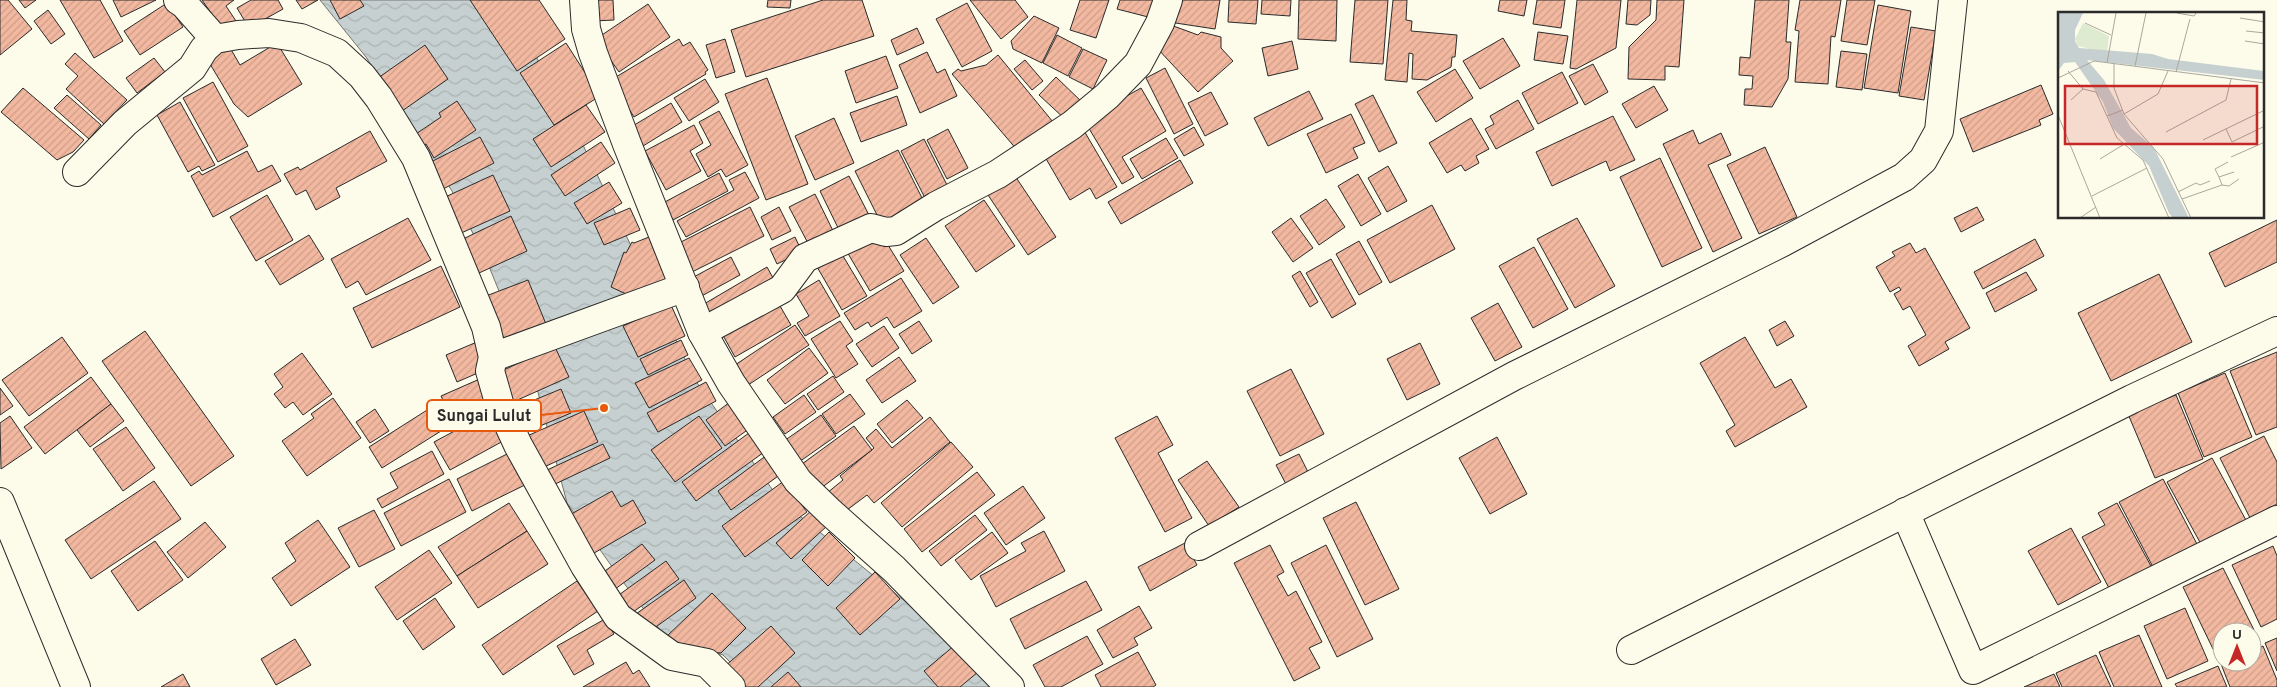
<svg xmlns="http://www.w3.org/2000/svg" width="2277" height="687" viewBox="0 0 2277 687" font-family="Overpass,sans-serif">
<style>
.water{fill:url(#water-waves);stroke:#74746e}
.building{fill:url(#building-hatch);stroke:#2b2b2b}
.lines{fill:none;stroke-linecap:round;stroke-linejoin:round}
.street-casing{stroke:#2b2b2b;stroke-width:30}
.street{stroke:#fdfbea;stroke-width:28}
.inset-road{fill:none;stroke:#a9a89e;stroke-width:1}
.view{fill:#c62828;fill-opacity:0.15;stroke:#c62828;stroke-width:2.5}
.inset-edge{fill:none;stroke:#2b2b2b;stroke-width:2.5}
.leader{fill:none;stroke:#e8590c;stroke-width:2}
.callout-dot{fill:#e8590c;stroke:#fdfbea;stroke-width:2}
.callout{fill:#fdfbea;stroke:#e8590c;stroke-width:2}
.callout-label{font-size:16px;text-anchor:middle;font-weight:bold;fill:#2b2b2b}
</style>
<defs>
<pattern id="water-waves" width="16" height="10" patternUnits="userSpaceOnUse" patternTransform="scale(1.25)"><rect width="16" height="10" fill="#c7d0d0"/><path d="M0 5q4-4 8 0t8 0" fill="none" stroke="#abb3b3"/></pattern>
<pattern id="building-hatch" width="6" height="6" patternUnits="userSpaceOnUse" patternTransform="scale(1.25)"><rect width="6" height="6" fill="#f2b8a0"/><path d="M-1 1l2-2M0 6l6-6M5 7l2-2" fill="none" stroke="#d09e8a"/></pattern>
</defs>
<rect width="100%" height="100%" fill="#fdfbea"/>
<path class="water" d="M320 0H503L563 103 695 380 779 499 912 607 997 687H755L723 655 663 634 620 578 567 503 534 377 488 264 452 191 366 57Z"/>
<g class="building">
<path d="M0 0H8L32 29 0 55Z"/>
<path d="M19 0H36L25 8Z"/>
<path d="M60 0H100L123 41 94 58Z"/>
<path d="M113 0H156L121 17Z"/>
<path d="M202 0H234L226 6 236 21 223 30Z"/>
<path d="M251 0H278L283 9 249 28 237 8Z"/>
<path d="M296 0H318L302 9Z"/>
<path d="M330 0H360L364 6 340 19Z"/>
<path d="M470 0H539L565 39 517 71Z"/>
<path d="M593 0H613L614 20 594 21Z"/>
<path d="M768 0H791L790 8 767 7Z"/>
<path d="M823 0H862L874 36 746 77 731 30Z"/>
<path d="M970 0H1015L1028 17 1001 39Z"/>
<path d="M1080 0H1109L1096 38 1070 30Z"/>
<path d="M1120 0H1156L1152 18 1117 9Z"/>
<path d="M1173 0H1220L1215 29 1169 22Z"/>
<path d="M1229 0H1258L1256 24 1228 22Z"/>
<path d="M1262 0H1291L1290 16 1261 14Z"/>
<path d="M1299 0H1337L1336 41 1298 39Z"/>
<path d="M1355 0H1388L1383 64 1350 62Z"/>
<path d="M1393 0H1407L1406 20 1412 21 1411 31 1457 35 1455 57H1452L1451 67 1427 80 1412 79 1413 54 1409 53 1407 82 1385 80Z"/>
<path d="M1500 0H1527L1524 16 1498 11Z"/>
<path d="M1537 0H1565L1561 28 1533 24Z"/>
<path d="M1577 0H1621L1616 48 1576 69 1570 68Z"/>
<path d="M1628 0H1651L1650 15 1637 25 1626 24Z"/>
<path d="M1657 0H1684L1679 67 1665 66V80L1628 79 1629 47 1656 20Z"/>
<path d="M1755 0H1789L1786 42H1791L1788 79 1772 107 1744 105 1745 89H1752L1753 76 1739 75 1740 57 1750 58Z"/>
<path d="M1800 0H1841L1835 37 1831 36 1828 84 1795 82 1799 31 1795 30Z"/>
<path d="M1847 0H1875L1867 45 1841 41Z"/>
<path d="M167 3 183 27 140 55 124 31Z"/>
<path d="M967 3 992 51 962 67 936 19Z"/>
<path d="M648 4 670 37 619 72 596 39Z"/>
<path d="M1878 5 1911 11 1898 93 1864 88Z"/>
<path d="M48 10 65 34 51 44 34 21Z"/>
<path d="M1034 16 1059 28 1042 63 1013 49 1011 41Z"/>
<path d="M1168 24 1198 35 1201 32 1221 37V48L1233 61 1198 92 1156 47Z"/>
<path d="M1911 27 1936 31 1924 100 1899 96Z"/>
<path d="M917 28 924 43 897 55 891 40Z"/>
<path d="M1538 32 1568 36 1563 64 1534 60Z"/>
<path d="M1057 35 1082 48 1068 76 1043 63Z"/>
<path d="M1503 38 1520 66 1480 89 1463 61Z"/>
<path d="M679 39 683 46 690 42 708 70 705 72 706 74 634 117 611 80Z"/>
<path d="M725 39 735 72 716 78 706 45Z"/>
<path d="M1292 41 1298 69 1268 76 1262 48Z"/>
<path d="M277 43 302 84 248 117 234 104 207 59 229 46 240 65Z"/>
<path d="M566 43 600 96 554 125 520 73Z"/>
<path d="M425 45 448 79 402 111 378 78Z"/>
<path d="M1083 49 1107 60 1093 89 1069 77Z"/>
<path d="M1841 51 1867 54 1862 90 1836 87Z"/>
<path d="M927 52 937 73 945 69 957 96 920 113 899 65Z"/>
<path d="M75 53 127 100 104 124 66 89 78 76 65 64Z"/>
<path d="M998 55 1053 122 1018 151 952 74 958 69 961 71 986 65Z"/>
<path d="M886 56 898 88 856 103 845 71Z"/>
<path d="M154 58 165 72 137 93 126 78Z"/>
<path d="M1025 60 1043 81 1032 90 1014 69Z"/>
<path d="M1593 64 1608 92 1585 105 1569 76Z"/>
<path d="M1165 68 1193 124 1174 134 1146 78Z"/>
<path d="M1455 69 1473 98 1436 122 1417 92Z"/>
<path d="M1562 72 1578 103 1538 124 1522 93Z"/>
<path d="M1056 77 1083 103 1066 120 1039 95Z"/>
<path d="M767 78 808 184 766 200 725 94Z"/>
<path d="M705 79 719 102 689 121 674 98Z"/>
<path d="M213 82 248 146 218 162 183 98Z"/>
<path d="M2041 85 2053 114 2039 120 2041 125 1973 152 1960 119Z"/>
<path d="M1654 86 1668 110 1636 128 1622 104Z"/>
<path d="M23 88 84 140 73 152 57 160 1 112Z"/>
<path d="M1141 88 1166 131 1122 157 1134 177 1122 184 1084 120Z"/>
<path d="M1309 91 1323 119 1268 146 1254 118Z"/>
<path d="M1211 92 1228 124 1205 136 1188 103Z"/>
<path d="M67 95 101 125 89 139 54 108Z"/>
<path d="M1373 95 1397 143 1379 152 1355 104Z"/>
<path d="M897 96 907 125 861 142 850 113Z"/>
<path d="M1518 100 1534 129 1496 149 1485 129 1494 124 1490 116Z"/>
<path d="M457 101 476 130 434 158 426 144 421 147 413 136 441 117 439 113Z"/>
<path d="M180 102 215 165 202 171 199 166 188 172 157 115Z"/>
<path d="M671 103 682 122 643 146 631 127Z"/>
<path d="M586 105 605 132 551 167 533 139Z"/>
<path d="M719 111 748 165 726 177 721 169 708 177 696 154 711 145 699 122Z"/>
<path d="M1351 114 1365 143 1353 148 1358 158 1326 173 1307 134Z"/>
<path d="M1613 116 1635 160 1610 171 1606 161 1552 186 1536 152Z"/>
<path d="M834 118 854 163 815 180 795 136Z"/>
<path d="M1471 118 1489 149 1476 156 1479 163 1465 171 1461 165 1447 173 1429 143Z"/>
<path d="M694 125 703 143 690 151 701 171 666 190 645 151Z"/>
<path d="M1194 127 1204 145 1184 156 1174 139Z"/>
<path d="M948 129 968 168 947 179 927 140Z"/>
<path d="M1083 129 1117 187 1096 199 1090 188 1070 200 1045 157Z"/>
<path d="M1693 130 1699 144 1721 133 1731 155 1708 165 1742 238 1713 252 1663 144Z"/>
<path d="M370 131 387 161 336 188 340 197 316 210 306 190 296 195 284 174 298 167 300 170Z"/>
<path d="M480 137 494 163 443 189 429 163Z"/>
<path d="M1166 138 1178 158 1142 179 1130 159Z"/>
<path d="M924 139 948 187 925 198 901 151Z"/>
<path d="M601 142 615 163 565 196 551 175Z"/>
<path d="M1765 147 1797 217 1759 234 1727 165Z"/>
<path d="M898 150 927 208 884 229 855 171Z"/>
<path d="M247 151 258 172 272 165 281 181 213 217 191 176 199 171 202 175Z"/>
<path d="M1660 158 1702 248 1662 267 1620 177Z"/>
<path d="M1180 160 1193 183 1121 224 1108 202Z"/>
<path d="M1388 166 1407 201 1387 212 1368 178Z"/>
<path d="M745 172 759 198 686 237 677 221 734 190 729 180Z"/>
<path d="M719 173 728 191 673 220 663 203Z"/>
<path d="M1013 173 1056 237 1028 255 986 192Z"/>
<path d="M1358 174 1381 214 1361 226 1338 186Z"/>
<path d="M493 175 510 211 459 234 443 198Z"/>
<path d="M849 176 871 219 841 234 820 191Z"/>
<path d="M609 182 622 203 587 224 574 203Z"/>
<path d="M815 194 836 237 811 249 789 207Z"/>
<path d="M267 195 293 240 256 261 230 217Z"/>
<path d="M1326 199 1345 227 1319 245 1300 216Z"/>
<path d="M984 200 1015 246 976 272 945 226Z"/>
<path d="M1432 205 1455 249 1390 283 1367 240Z"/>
<path d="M750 207 764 236 692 272 677 244Z"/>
<path d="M779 207 791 231 772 240 761 217Z"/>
<path d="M1977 207 1984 220 1961 232 1954 218Z"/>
<path d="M630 208 640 230 604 245 594 223Z"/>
<path d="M511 216 527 251 479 273 463 239Z"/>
<path d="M408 218 431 260 366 295 358 281 346 288 331 259Z"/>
<path d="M1291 218 1313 248 1293 262 1272 232Z"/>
<path d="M1577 218 1615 286 1575 308 1537 239Z"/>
<path d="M2277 220V262L2225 287 2209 253Z"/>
<path d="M880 232 904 271 870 291 843 245Z"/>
<path d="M309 235 324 259 280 285 265 261Z"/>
<path d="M649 237 655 253 662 256 673 273 658 293 637 299 611 287 624 252 626 253 632 242 634 243Z"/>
<path d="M795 237 802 252 777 264 770 249Z"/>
<path d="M926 238 959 287 933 304 900 255Z"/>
<path d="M2035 239 2044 256 1983 289 1974 272Z"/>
<path d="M1359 241 1382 282 1359 295 1336 254Z"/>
<path d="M1910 243 1916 253 1925 248 1970 328 1945 342 1949 349 1919 366 1908 346 1926 335 1910 306 1903 310 1894 294 1901 290 1899 287 1890 292 1876 267 1895 256 1892 252Z"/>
<path d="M837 246 867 296 842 310 813 260Z"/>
<path d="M1534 247 1568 309 1533 328 1499 266Z"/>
<path d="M731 257 740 275 698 298 688 280Z"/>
<path d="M1331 259 1356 304 1332 318 1306 273Z"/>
<path d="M441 266 460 307 372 348 353 308Z"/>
<path d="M767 267 778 287 711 316 704 304Z"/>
<path d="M1300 271 1318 302 1310 307 1292 276Z"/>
<path d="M2026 272 2037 290 1995 312 1986 293Z"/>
<path d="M2159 274 2192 342 2111 381 2078 313Z"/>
<path d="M901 278 922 311 894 328 887 317 871 327 868 322 855 330 844 313Z"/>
<path d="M528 280 548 329 507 346 486 296Z"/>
<path d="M819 280 840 316 805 336 797 323 809 316 796 294Z"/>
<path d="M776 299 791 325 735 357 720 330Z"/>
<path d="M1498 303 1522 347 1495 361 1471 318Z"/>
<path d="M671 305 685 336 638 357 623 326Z"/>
<path d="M840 321 853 341 846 346 858 364 836 378 811 339Z"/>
<path d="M919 321 932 341 912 354 899 334Z"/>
<path d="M1785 321 1794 336 1777 346 1769 330Z"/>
<path d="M795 325 809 345 745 387 732 367Z"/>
<path d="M884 326 899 348 872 367 856 344Z"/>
<path d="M145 331 234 456 191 486 102 361Z"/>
<path d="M62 337 88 373 29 416 2 380Z"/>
<path d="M1745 337 1775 388 1791 379 1807 407 1735 447 1726 431 1735 425 1700 363Z"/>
<path d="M681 340 688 355 648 375 640 359Z"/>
<path d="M477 342 487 369 457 382 446 355Z"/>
<path d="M1420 343 1440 384 1407 400 1387 359Z"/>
<path d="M555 347 569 377 513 402 499 372Z"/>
<path d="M809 348 828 373 785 404 767 380Z"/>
<path d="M2277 352V427L2256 435 2230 371Z"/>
<path d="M302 353 332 394 303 415 293 402 285 408 274 394 283 387 274 374Z"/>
<path d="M899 357 916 381 882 403 866 380Z"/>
<path d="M689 358 702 380 649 408 635 383Z"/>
<path d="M1291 369 1324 434 1280 456 1247 391Z"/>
<path d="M2225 373 2252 437 2204 457 2178 393Z"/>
<path d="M833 376 844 392 818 410 807 394Z"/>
<path d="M91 377 111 404 45 454 24 427Z"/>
<path d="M482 378 493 403 453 421 441 396Z"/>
<path d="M706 382 716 401 658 432 647 413Z"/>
<path d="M0 388 13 406 0 415Z"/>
<path d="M561 389 571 413 521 434 510 410Z"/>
<path d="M850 394 865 414 836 434 822 414Z"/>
<path d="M804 395 816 412 785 434 773 417Z"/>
<path d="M2176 395 2203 459 2155 478 2128 414Z"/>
<path d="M333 398 361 438 307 476 282 441 314 418 311 414Z"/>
<path d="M734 399 753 426 725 446 706 420Z"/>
<path d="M907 400 923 418 892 443 877 424Z"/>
<path d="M111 404 124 421 90 447 77 430Z"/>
<path d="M435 405 449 426 382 468 369 447Z"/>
<path d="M375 409 389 431 370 443 356 422Z"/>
<path d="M584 411 598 442 542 468 527 436Z"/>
<path d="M490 412 505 440 450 470 434 442Z"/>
<path d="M821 415 836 436 799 462 784 441Z"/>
<path d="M10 416 32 448 1 469 0 423Z"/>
<path d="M699 416 722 448 675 482 651 450Z"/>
<path d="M1157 416 1173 445 1158 453 1192 518 1165 532 1115 438Z"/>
<path d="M930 417 950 442 874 503 867 495 843 513 827 493 843 480 840 476 874 448 866 438 876 429 892 448Z"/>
<path d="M854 426 872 450 821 488 802 464Z"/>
<path d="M126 427 155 468 123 491 93 449Z"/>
<path d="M753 430 767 450 696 501 682 482Z"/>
<path d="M2264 436 2277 462V504L2250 518 2220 458Z"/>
<path d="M1497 437 1527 494 1490 514 1459 458Z"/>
<path d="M951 442 973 467 902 527 881 503Z"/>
<path d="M603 444 610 458 551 486 545 471Z"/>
<path d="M517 449 533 481 472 511 457 479Z"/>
<path d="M432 451 444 474 382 508 377 499 398 488 390 473Z"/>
<path d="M1299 454 1310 476 1288 488 1276 465Z"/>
<path d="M767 455 781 474 731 510 718 491Z"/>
<path d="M2212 458 2247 522 2202 546 2167 482Z"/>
<path d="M1207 461 1239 507 1209 526 1178 480Z"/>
<path d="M977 472 995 495 922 552 904 529Z"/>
<path d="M449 479 466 512 401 546 384 513Z"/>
<path d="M2163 479 2198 546 2154 569 2119 502Z"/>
<path d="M154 481 181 519 91 579 65 540Z"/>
<path d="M784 481 807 512 745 557 722 526Z"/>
<path d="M1023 486 1045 518 1006 545 984 513Z"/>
<path d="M612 491 621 507 633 500 646 523 589 556 566 517Z"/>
<path d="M1356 502 1399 589 1365 605 1323 518Z"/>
<path d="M509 503 527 531 457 576 438 547Z"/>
<path d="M2117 503 2152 568 2110 590 2082 537 2105 525 2098 513Z"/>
<path d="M374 510 395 549 359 567 338 528Z"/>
<path d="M812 510 827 526 791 559 776 543Z"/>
<path d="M975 515 987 530 941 566 929 551Z"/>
<path d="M318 520 350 567 291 606 272 578 296 561 285 543Z"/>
<path d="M205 522 226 547 188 578 167 552Z"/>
<path d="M2071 528 2101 582 2058 605 2028 551Z"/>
<path d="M527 531 548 564 478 608 457 576Z"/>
<path d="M1044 531 1065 571 996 607 980 576 1026 551 1021 543Z"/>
<path d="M829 532 855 558 828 586 802 560Z"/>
<path d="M992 532 1008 553 971 580 955 560Z"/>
<path d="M155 541 183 580 138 611 111 571Z"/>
<path d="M1185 543 1197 565 1150 591 1138 567Z"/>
<path d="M642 544 655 560 611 592 598 576Z"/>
<path d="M1270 545 1284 572 1277 576 1288 596 1296 591 1322 642 1309 648 1320 668 1294 681 1234 563Z"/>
<path d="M1326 545 1373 639 1337 657 1291 563Z"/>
<path d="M2273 546 2277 556V619L2261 627 2232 565Z"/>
<path d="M429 550 452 583 397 620 375 587Z"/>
<path d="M666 561 679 579 629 615 616 597Z"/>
<path d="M2223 568 2254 630 2249 632H2222V645L2213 649 2183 587Z"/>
<path d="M875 572 900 599 860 635 836 608Z"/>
<path d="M684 580 696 598 646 634 633 616Z"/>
<path d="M577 581 598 611 503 675 482 645Z"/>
<path d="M1086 581 1102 610 1025 649 1010 619Z"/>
<path d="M712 593 746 628 721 653 694 651 688 645 680 652 666 637Z"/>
<path d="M435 598 455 627 423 650 403 621Z"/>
<path d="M1139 606 1152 628 1134 638 1138 645 1113 658 1097 630Z"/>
<path d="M2185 608 2208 661 2167 679 2144 626Z"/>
<path d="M605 619 614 634 587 650 594 664 574 675 557 646Z"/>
<path d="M771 626 795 653 758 687H741L723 668Z"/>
<path d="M2139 635 2162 687H2114L2099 652Z"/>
<path d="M1087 636 1103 664 1061 687H1045L1033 665Z"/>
<path d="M2277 638V671L2265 643Z"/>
<path d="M295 639 311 665 276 685 261 659Z"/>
<path d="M955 645 978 672 960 687H938L924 671Z"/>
<path d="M2263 646 2277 680V687H2230L2221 664 2252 662V651Z"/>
<path d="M1138 652 1156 685 1153 687H1101L1095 675Z"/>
<path d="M2096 655 2111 687H2062L2056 673Z"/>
<path d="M626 662 633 674 639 670 650 687H583Z"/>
<path d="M2218 666 2227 687H2177L2175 684Z"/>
<path d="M788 672 801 687H771Z"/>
<path d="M183 674 190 687H161Z"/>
<path d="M2054 674 2060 687H2024Z"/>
</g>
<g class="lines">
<g class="street-casing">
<g id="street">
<path d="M178 0 184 4 215 39"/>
<path d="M584 0 586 29 593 53 627 144 702 332 731 383 798 481 830 512 894 569 1010 687"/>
<path d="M77 172 125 123 192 68 204 49 215 39 238 35 269 33 301 38 337 53 362 76 379 98 416 158 486 327 493 357 490 371 500 406 518 445 585 566 618 617 672 656 707 663 731 687"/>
<path d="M702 332 782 289 805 258 871 228 886 232 896 231 936 206 998 174 1072 125 1107 96 1138 64 1160 23 1168 0"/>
<path d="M493 357 685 287"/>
<path d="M0 502 76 687"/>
<path d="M1905 512 1973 670 2277 520"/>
<path d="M1199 546 1514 376 1783 242 1904 177 1923 160 1939 131 1953 0"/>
<path d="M1631 650 2132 399 2277 331"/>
</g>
</g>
<use href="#street" class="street"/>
</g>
<g transform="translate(2058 12)">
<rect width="206" height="206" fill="#fdfbea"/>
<path d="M25 11 51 24 49 41 20 34 17 27Z" fill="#deebd1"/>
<path d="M0 1H25L17 18V29L21 36 94 42 110 47 206 59 207 68 29 48 46 68 73 116 96 136 131 206H115L111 201 91 154 55 116 45 90 17 50 6 51 0 59Z" fill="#c7d0d0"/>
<path class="inset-road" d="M119 1 136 4 138 1M182 6 207 10M27 11 53 23M188 19 207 21M187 29 207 32M49 51 58 1M56 52V76L66 102 105 147 133 206M77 54 88 1M10 59 25 77M118 60 132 7M0 66 36 49 207 71M13 88 25 77 38 80 59 126 85 148 111 206M66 102 100 82 110 59M0 103 42 206M49 104 65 98M168 117 174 130 207 114M108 120 168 88 173 67M145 128 207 98M173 145 207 130M42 147 68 131M161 165 157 157 170 150M164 173 171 174 181 167M120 180 138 171 142 173 152 169M34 184 89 156M124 187 164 173 161 165 176 160M22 206 38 195"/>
<path class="view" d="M7 74H199V132H7Z"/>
<rect width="206" height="206" class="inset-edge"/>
</g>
<path class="leader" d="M604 408L541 415"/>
<circle class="callout-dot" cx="604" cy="408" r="5"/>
<rect class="callout" x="427" y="400" width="114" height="31" rx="5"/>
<g class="callout-label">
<text x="484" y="421">Sungai Lulut</text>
</g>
<g transform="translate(2237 647)"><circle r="24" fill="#fdfbea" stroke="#a9a89e"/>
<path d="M0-4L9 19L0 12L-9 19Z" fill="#c62828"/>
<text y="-8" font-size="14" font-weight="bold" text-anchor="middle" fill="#2b2b2b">U</text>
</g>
</svg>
